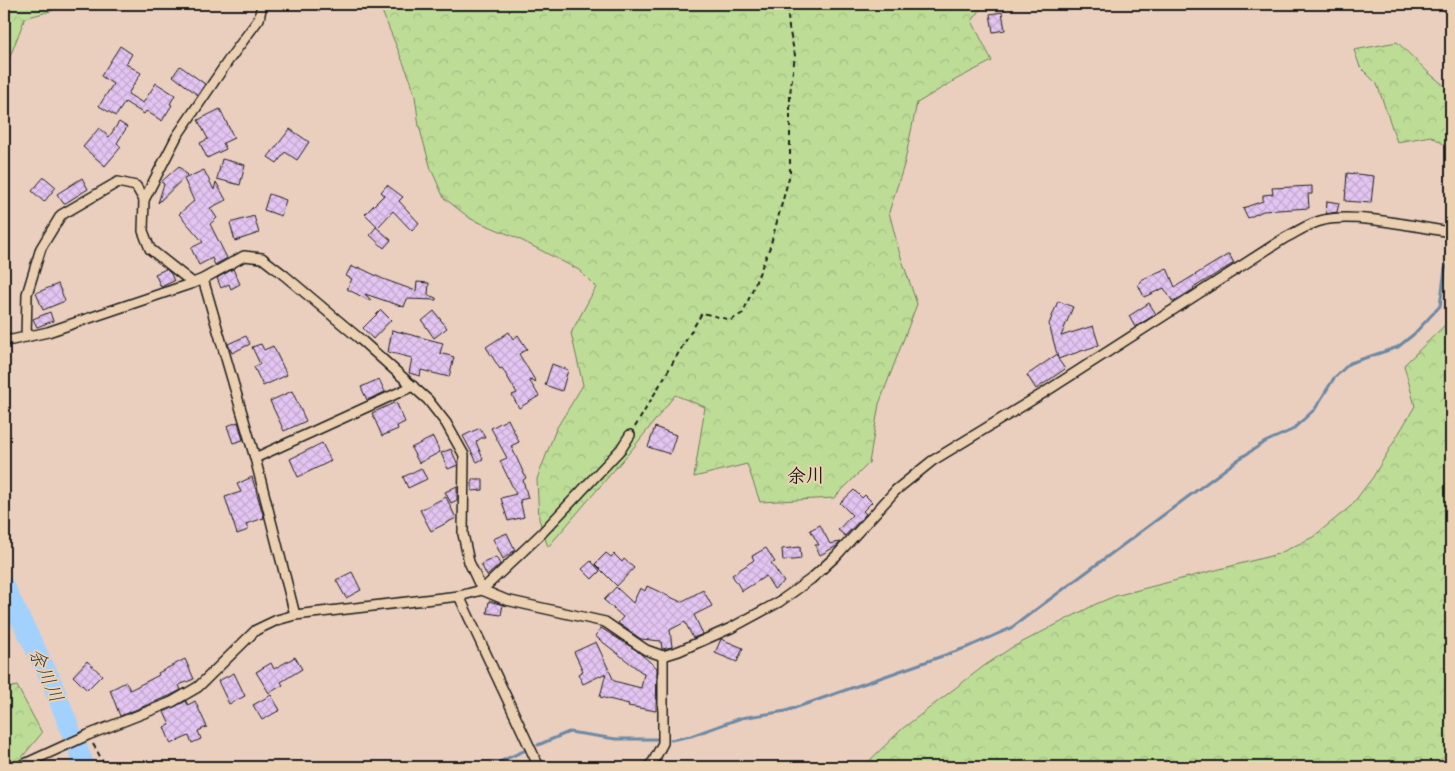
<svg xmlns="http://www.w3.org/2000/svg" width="1455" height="771" viewBox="0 0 1455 771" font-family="Itim,'Klee One',sans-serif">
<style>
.forest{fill:url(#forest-crowns);stroke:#6c7c5a}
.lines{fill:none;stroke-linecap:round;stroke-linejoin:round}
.stream{stroke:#6d89a4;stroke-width:3}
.river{stroke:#a3d1fe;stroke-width:20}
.building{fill:url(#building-cross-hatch);stroke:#1c1c1c}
.minor-casing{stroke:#1c1c1c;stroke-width:12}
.path{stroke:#1c1c1c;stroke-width:2;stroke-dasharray:5 4;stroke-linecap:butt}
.minor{stroke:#ebd1b2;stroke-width:9}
.labels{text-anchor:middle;stroke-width:4;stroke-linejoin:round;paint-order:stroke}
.neighbourhood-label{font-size:19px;font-weight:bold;fill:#1c1c1c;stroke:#ebd1b2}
.water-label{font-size:19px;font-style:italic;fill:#374049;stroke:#ebd1b2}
</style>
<defs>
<pattern id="forest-crowns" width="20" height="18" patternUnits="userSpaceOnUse" patternTransform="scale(1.25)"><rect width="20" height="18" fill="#bddd97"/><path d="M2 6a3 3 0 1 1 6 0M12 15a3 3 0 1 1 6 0" fill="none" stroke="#a2bd82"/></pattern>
<pattern id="building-cross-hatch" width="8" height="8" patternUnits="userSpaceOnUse" patternTransform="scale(1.25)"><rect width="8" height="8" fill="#e4c5f2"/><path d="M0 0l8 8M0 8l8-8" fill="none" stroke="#c3a9cf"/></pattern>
</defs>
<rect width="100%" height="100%" fill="#eacfbf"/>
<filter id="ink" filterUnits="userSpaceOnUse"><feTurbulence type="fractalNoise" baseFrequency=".02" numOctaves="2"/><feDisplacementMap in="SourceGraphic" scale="10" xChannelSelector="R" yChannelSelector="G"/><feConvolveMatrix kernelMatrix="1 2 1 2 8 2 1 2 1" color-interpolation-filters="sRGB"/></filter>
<g filter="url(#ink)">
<g class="forest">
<path d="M4 4H65L51 11 25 18 4 72Z"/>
<path d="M379 4H985L972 21 992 61 957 79 917 103 904 165 889 212 899 251 917 304 879 404 869 463 834 498 760 502 747 464 694 477 705 407 675 395 634 447 548 547 539 519 537 479 556 429 583 385 571 333 596 287 579 270 515 237 471 219 444 198 431 169 419 126 415 96 410 79Z"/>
<path d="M1397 42 1430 74 1451 91V149L1431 136 1397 142 1377 84 1360 67 1354 50Z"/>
<path d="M1450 320H1451V767H863L902 729 984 666 1011 648 1096 604 1115 596 1278 554 1313 537 1351 506 1373 477 1415 406 1404 365Z"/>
<path d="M17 686 42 733 14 767H4V689Z"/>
</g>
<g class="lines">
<g class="stream">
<path d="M671 740 691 736 741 718 786 711 968 647 1011 628 1239 459 1265 442 1292 430 1315 409 1334 378 1350 363 1398 347 1414 334 1440 306 1445 269 1451 261"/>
<path d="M538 745 569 732 616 739H658"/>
<path d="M488 767 526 750"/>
</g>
<path class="river" d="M4 586 50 678 85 767"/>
</g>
<g class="building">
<path d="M1002 12 1005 30 993 32 990 14Z"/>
<path d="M120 46 132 54 126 64 141 73 128 94 143 103 156 83 175 95 170 104 172 105 162 121 146 111 144 114 125 102 116 116 99 106 113 84 101 76Z"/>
<path d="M180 66 205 84 198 95 173 76Z"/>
<path d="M220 109 234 138 223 143 226 149 207 158 200 143 208 139 198 120Z"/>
<path d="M119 122 127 127 117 143 121 147 105 166 83 147 99 128 109 137Z"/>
<path d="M290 129 309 142 297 160 285 152 277 163 268 157Z"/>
<path d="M222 159 245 165 240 185 217 179Z"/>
<path d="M179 166 187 175 158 203 164 184 161 182Z"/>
<path d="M204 170 214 190 216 182 226 200 210 208 217 218 210 224 227 258 215 265 212 258 199 265 191 248 203 242 179 214 194 201 184 179Z"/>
<path d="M1347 173 1374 176 1371 203 1345 201Z"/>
<path d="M44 177 56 187 44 202 32 191Z"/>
<path d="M82 178 88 189 64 204 57 194Z"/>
<path d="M387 185 403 197 399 201 419 223 412 231 393 211 378 227 365 214 384 195 381 192Z"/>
<path d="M1312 186V194H1308L1309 208 1263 211 1248 218 1243 208 1263 201V195L1273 194 1272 188Z"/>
<path d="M269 194 286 200 281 216 264 210Z"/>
<path d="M1327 201 1339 203 1337 212 1326 214Z"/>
<path d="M254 216 259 233 235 241 230 223Z"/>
<path d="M376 227 391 240 384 248 370 235Z"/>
<path d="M1229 254 1234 263 1193 288 1194 289 1173 302 1164 288 1144 297 1138 284 1141 282V280L1167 268 1175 287Z"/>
<path d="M351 266 357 269 358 267 383 279 416 291 417 282 429 283 428 295 436 298V300L407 299 404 307 365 294 371 300 370 301 347 289 352 279 346 276Z"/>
<path d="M166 269 171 274 174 281 161 287 155 274Z"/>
<path d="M233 269 240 284 231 289 229 284 221 288 217 278Z"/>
<path d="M58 284 65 301 43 310 36 293Z"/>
<path d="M1058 301 1073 307 1061 336 1093 326 1099 345 1058 359 1065 369 1036 389 1027 375 1056 355 1058 358 1049 324Z"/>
<path d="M1149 303 1156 314 1135 327 1129 316Z"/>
<path d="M381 310 391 320 373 339 363 328Z"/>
<path d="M434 311 447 328 434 338 422 321Z"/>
<path d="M50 312 53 321 37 327 33 319Z"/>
<path d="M392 330 443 343 440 353 454 357 449 377 421 370 420 376 409 373 412 358 388 352Z"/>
<path d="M509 332 513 339 518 335 527 349 519 354 536 382 529 380 539 396 519 408 512 395 517 393 502 368 500 369 486 347Z"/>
<path d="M246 336 250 344 232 353 228 344Z"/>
<path d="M261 344 264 350 273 346 287 375 263 386 254 367 260 364 252 347Z"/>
<path d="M552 364 568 370 562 391 545 385Z"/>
<path d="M379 379 385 392 367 400 361 387Z"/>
<path d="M292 391 306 421 284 431 270 401Z"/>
<path d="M396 402 405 422 397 426 398 429 382 436 372 413Z"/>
<path d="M508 419 519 442 511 446 526 478 523 480 528 498 520 500 524 517 508 521 501 498 516 494 500 461 507 458 491 428Z"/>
<path d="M238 422 243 440 233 443 227 426Z"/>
<path d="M655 427 676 435 670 454 648 447Z"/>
<path d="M480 428 485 438H481L476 442 483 459 477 462 463 436Z"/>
<path d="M433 437 440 452 419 463 411 448Z"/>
<path d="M322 443 331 461 298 477 290 459Z"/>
<path d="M451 449 458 465 448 469 441 453Z"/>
<path d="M421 468 427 479 408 488 403 477Z"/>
<path d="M252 477 264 518 246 524 248 530 237 534 225 497 241 492 237 484Z"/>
<path d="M472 479H483V490L472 491Z"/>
<path d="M457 486V500L451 503 445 492Z"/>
<path d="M854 490 862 498 865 495 872 502 863 511 866 514 845 536 838 530 852 515 840 503Z"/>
<path d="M446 497 456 518 431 531 420 510Z"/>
<path d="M820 525 830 544 840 542 837 546 820 555 815 545H819L810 530Z"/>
<path d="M507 533 515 550 503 559 493 539Z"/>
<path d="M800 547 801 559 783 561 782 549Z"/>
<path d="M766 548 775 562 771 563 784 582 774 589 766 576 742 591 732 575 754 560 752 556Z"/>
<path d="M606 553 611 557 614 554 622 562 624 559 634 568 617 586 595 564Z"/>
<path d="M496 557 500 564 487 576 481 564Z"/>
<path d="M591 561 600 571 592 579 582 569Z"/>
<path d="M352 572 361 590 346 598 336 580Z"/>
<path d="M647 586 681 602 703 590 712 606 694 615 703 634 693 638 685 622 670 630 672 647 662 649 661 641 641 639 618 623 623 617 604 600 616 587 633 603 640 588 645 591Z"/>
<path d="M489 601 503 605 501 615 487 613Z"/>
<path d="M601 628 636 650 657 668 656 711 628 706 629 704 600 697 606 673 583 684 578 674 583 671 574 652 596 642 614 681 641 688 644 674 595 636Z"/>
<path d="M721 639 743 648 737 662 715 653Z"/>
<path d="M295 657 302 669 281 682 283 685 269 693 256 672 271 663 274 669Z"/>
<path d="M185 659 194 679 179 685 181 690 169 696 120 716 110 690 126 682 130 690 159 675 158 673Z"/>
<path d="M87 661 102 675 87 690 73 676Z"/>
<path d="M234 673 245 696 229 704 218 681Z"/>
<path d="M271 695 280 710 262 720 253 705Z"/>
<path d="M186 701 188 705 195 701 207 727 198 731 201 739 192 743 189 736 171 744 164 727 170 725 164 712Z"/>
</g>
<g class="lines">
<g class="minor-casing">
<g id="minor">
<path d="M203 279 255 458 295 615"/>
<path d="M193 283 150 249 143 231 144 200 177 136 228 61 259 19 262 4"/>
<path d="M26 337 27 294 41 248 61 215 118 182 136 186 144 200"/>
<path d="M4 339 12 340 48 332 193 283 203 279 244 256 262 258 284 275 360 339 428 400 446 423 464 455 463 534 469 562 482 590 506 600 605 622 646 650 663 656 679 651 731 628 779 602 811 579 836 556 896 490 932 461 1042 394 1285 238C1297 232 1311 222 1324 220 1357 213 1416 227 1451 232"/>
<path d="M255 458 413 386"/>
<path d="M459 596 539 767"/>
<path d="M18 767 88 735 172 702 198 687 256 630 277 620 295 615 459 596 482 590 541 534 621 449 630 435"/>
<path d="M648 767 653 762 663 743V656"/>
</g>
</g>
<g class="path">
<path d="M635 427 702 313 731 320 743 313 770 247 790 174V94L795 55 789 28 787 4"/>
<path d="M93 744 106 767"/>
</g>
<use href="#minor" class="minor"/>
</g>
</g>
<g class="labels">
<g class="neighbourhood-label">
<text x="806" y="482">余川</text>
</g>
<g class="water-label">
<text transform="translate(47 675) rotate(66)" y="7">余川川</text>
</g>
</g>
<rect width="1455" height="771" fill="none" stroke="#ebd1b2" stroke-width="20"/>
<rect x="10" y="10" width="1435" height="751" fill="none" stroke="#1c1c1c" stroke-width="2" filter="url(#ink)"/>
</svg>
